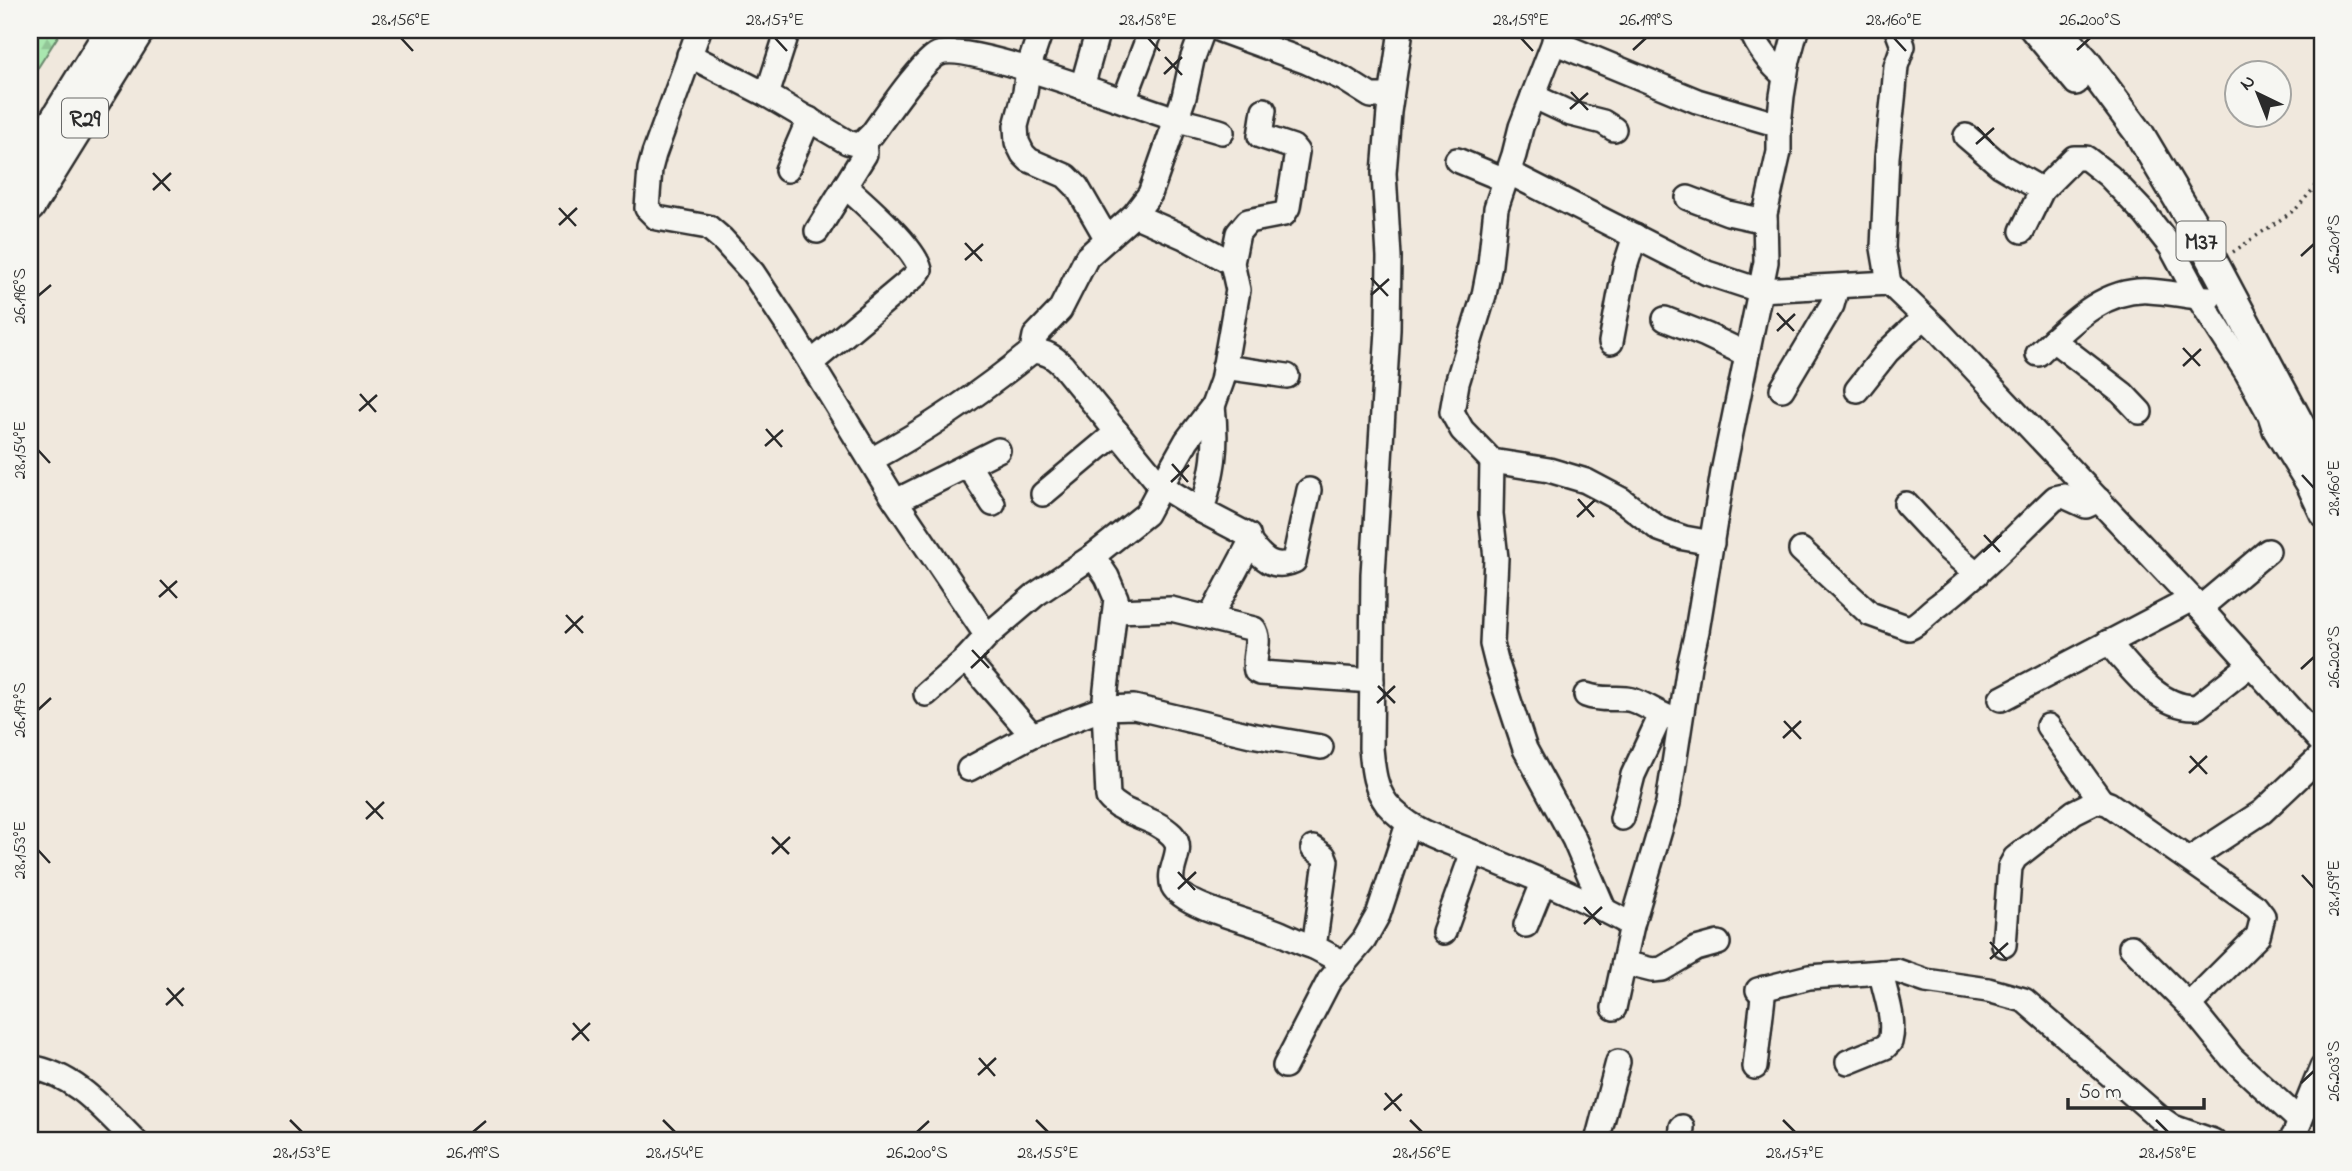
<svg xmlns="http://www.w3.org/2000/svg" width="2352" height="1171" viewBox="0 0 2352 1171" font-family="'Indie Flower',sans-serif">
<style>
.forest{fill:url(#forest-firs);stroke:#6a896d;stroke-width:2}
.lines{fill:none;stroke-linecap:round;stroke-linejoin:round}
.minor-casing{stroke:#2b2b2b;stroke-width:28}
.major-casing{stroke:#2b2b2b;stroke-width:33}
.path{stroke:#2b2b2b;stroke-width:3.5;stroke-dasharray:2 5;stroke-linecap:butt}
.minor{stroke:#f6f6f2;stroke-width:23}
.major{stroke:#f6f6f2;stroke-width:28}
.ticks{fill:none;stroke:#2b2b2b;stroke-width:2.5}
.labels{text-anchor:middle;stroke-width:7;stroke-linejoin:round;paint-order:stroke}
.shield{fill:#f6f6f2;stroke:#686867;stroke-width:2}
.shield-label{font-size:23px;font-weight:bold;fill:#2b2b2b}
.neatline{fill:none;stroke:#2b2b2b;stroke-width:2.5}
.ticks-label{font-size:18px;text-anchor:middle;fill:#2b2b2b}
</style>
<defs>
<pattern id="forest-firs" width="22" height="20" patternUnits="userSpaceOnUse" patternTransform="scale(1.75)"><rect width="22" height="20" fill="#a9e7af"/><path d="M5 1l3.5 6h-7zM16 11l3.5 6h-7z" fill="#92c697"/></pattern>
</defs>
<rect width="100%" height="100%" fill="#f0e8dd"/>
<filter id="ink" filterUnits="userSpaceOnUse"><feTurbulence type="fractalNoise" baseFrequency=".0143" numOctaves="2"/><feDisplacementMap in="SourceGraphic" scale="14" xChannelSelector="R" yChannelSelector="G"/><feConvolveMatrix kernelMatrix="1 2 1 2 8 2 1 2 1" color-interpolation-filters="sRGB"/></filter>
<g filter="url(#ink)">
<path class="forest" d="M30 30H62L30 80Z"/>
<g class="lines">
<g class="minor-casing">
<g id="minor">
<path d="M699 30 654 154 650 169 647 208 657 218 708 227 722 239 753 273 788 326 891 494 987 636"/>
<path d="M1041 30 1028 69 1025 92 1016 126 1017 142 1023 154 1029 160 1066 176 1077 187 1107 239"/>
<path d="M1220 30 1307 62 1344 79 1371 96H1391"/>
<path d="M1401 30 1389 112 1384 173 1389 257 1388 330 1373 574 1371 748C1373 768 1374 787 1387 804 1411 832 1443 839 1475 853 1528 875 1582 897 1632 925"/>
<path d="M1555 30 1554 42 1521 127 1514 155 1496 208 1490 264 1484 295 1457 383 1452 412 1462 430 1492 461 1549 470 1586 481 1622 500 1659 529 1684 538 1712 543"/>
<path d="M1751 30C1757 47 1771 65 1785 76"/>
<path d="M2032 30 2076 83"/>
<path d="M1554 42 1697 101 1779 125"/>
<path d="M689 55 767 95 847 142 858 145 864 142 872 134C886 115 918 67 936 55 961 38 1139 108 1176 119 1191 124 1207 127 1222 132"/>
<path d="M1082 87 1098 30"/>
<path d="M767 95 788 30"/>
<path d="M1533 96 1571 114 1603 122 1614 129"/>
<path d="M1124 101 1151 30"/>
<path d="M1966 136 2001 166 2042 190"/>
<path d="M1457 160 1505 180"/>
<path d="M787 170 809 119"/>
<path d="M1508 172 1707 273 1759 290 1889 283 1937 329 2192 599 2322 743"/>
<path d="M1688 198 1728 213 1765 221"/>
<path d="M1134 215 1184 237 1232 263"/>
<path d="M817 231 865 154 864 142"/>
<path d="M2022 231 2042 190 2074 158H2086L2109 176 2145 214 2171 247 2198 297 2247 373 2270 415 2275 430 2308 484 2322 514"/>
<path d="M1889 283 1883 248 1887 157 1894 90 1896 66 1903 46 1897 30"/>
<path d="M1665 319 1706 335 1746 354"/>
<path d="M2053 340 2122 393 2140 412"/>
<path d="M1611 342 1625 267 1635 236"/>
<path d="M1032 351 1035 336 1060 310 1087 257 1134 215 1150 194 1184 97 1192 60 1203 30"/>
<path d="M2038 354C2069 325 2103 288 2149 291 2169 292 2189 297 2209 298"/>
<path d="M811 363 915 276 920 270C915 247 864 203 845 186"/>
<path d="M1224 367 1287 376"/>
<path d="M1782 389 1832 305 1837 287"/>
<path d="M1857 390 1887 352 1924 317"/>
<path d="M871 460C928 429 981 393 1032 351 1047 352 1053 356 1063 366L1161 486 1146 514 1093 556 1035 595 987 636 966 659 926 694"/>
<path d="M1492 461 1491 514 1496 558 1492 644 1497 664 1525 749 1574 839 1604 909"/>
<path d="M968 465 993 504"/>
<path d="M1043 494 1117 432"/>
<path d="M896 501 998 450"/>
<path d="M1906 504 1947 548 1977 574"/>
<path d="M1202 511C1213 472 1218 448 1213 406"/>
<path d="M1250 543C1263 559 1273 570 1294 561L1309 490"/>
<path d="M1801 550 1870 614 1909 628C1921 623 1928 612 1939 605 1981 573 2017 534 2055 498L2064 496 2086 506 2099 500"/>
<path d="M1093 556 1107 577 1116 598 1104 708 1108 797C1123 816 1153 816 1172 835 1187 850 1166 868 1173 886 1183 907 1257 923 1280 933 1291 938 1302 944 1314 947"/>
<path d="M2200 608 2268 551"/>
<path d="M1116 611 1171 609 1254 629C1262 641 1252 657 1256 671L1260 673 1372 681"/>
<path d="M1210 618 1250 543 1248 535 1202 511 1161 486 1187 440 1213 406 1222 381 1238 290 1232 263 1238 233 1248 221 1284 214 1288 207 1297 152 1293 147 1260 136 1264 110"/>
<path d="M2108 642C2130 668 2159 709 2197 707L2251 664"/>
<path d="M966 659 1032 735"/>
<path d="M1586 695C1605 702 1618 696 1632 700 1647 705 1659 715 1674 719"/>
<path d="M2001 699 2192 599"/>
<path d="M2048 726 2102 802"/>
<path d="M969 769 1032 735 1104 708 1134 707 1251 735 1321 747"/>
<path d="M1622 818 1633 775 1661 715"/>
<path d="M1313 848 1324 856 1326 861 1314 947 1344 963"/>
<path d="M2190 859 2262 812 2322 755"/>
<path d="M1526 925 1543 883"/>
<path d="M1444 932 1473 852"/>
<path d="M2004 945 2010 867 2015 858 2074 812 2098 800 2109 804 2256 907 2263 916 2258 936 2189 1005"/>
<path d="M2131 947 2189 1005 2232 1058 2300 1121"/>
<path d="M1624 963 1652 970 1662 969 1696 949 1718 943"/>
<path d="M1758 990 1809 977 1897 971 1926 981 1988 990 2024 1000 2160 1118 2173 1127 2213 1141"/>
<path d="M1614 1008 1632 925 1668 803 1689 666 1697 631 1723 472 1766 262 1765 214 1779 152V125L1782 96 1788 60 1796 30"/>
<path d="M1848 1062 1885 1047 1890 1042C1896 1018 1885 996 1881 972"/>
<path d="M1285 1066 1329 981 1364 940 1378 915 1408 824"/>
<path d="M30 1067C75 1074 104 1110 135 1141"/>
<path d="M1755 1067 1764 988"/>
<path d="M1597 1141 1618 1062"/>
<path d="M1681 1141 1682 1127"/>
<path d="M2290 1141 2294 1136 2322 1067"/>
</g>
</g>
<g class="major-casing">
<g id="major">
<path d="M2058 30 2086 62 2139 133 2192 222 2322 466"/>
<path d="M30 159 110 30"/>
<path d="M30 207 140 30"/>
</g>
</g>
<path class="path" d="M2233 252 2296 209 2322 179"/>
<use href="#minor" class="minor"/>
<use href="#major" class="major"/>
</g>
</g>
<path class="ticks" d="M401 38 413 51M775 38 787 51M1148 38 1160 51M1521 38 1533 51M1894 38 1906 51M1633 50 1646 38M2077 50 2090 38M1165 57 1182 75M1164 74 1182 57M1571 92 1588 110M1570 109 1588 93M1977 127 1994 145M1976 144 1994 128M153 173 170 191M153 190 171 173M559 208 576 226M559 225 577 208M965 243 982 261M2301 256 2314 244M965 260 983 244M1371 278 1388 296M1371 295 1389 279M38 296 51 285M1777 313 1794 331M1777 331 1795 314M2183 348 2200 366M2183 366 2201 349M360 394 376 412M359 411 377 395M766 429 782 447M765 446 783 430M38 450 50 463M1172 464 1188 482M2302 475 2314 488M1171 482 1189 465M1578 499 1594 517M1577 517 1595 500M1984 535 2000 552M1983 552 2001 535M160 580 177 598M159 597 177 581M566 615 583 633M565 633 583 616M972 650 989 668M971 668 989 651M2301 669 2314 657M1378 686 1395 703M1377 703 1395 686M38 710 51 698M1784 721 1801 739M1783 738 1801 721M2190 756 2207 774M2189 773 2207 756M366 801 383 819M366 819 384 802M772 837 789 854M38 850 50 863M772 854 790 837M1178 872 1195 890M2302 875 2314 888M1178 889 1196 872M1584 907 1601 925M1584 924 1602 907M1990 942 2007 960M1990 959 2008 943M167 988 183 1006M166 1005 184 988M573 1023 589 1041M572 1040 590 1023M979 1058 995 1076M978 1075 996 1058M2301 1083 2314 1071M1385 1093 1401 1111M1384 1110 1402 1094M290 1120 302 1132M663 1120 675 1132M1036 1120 1048 1132M1410 1120 1422 1132M1783 1120 1795 1132M2156 1120 2168 1132M473 1132 486 1121M917 1132 929 1121"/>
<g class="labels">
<g class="shield">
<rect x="62" y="98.5" width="46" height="39" rx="5"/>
<rect x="2176.5" y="221.5" width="49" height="39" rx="5"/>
</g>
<g class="shield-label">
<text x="85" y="126">R29</text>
<text x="2201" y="249">M37</text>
</g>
</g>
<rect width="2352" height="1171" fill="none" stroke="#f6f6f2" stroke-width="77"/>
<g transform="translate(2258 94) rotate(317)"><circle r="33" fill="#f6f6f2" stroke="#a5a5a2" stroke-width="2"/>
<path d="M0-5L12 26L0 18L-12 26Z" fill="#2b2b2b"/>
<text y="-10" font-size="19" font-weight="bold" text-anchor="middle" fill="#2b2b2b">N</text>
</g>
<path d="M2068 1098v10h136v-10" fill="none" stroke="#2b2b2b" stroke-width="3.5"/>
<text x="2079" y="1098" font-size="21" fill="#2b2b2b" stroke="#f6f6f2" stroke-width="5" paint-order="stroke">50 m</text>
<rect x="38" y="38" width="2276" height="1094" class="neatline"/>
<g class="ticks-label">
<text x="401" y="25">28.156°E</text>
<text x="775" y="25">28.157°E</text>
<text x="1148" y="25">28.158°E</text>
<text x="1521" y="25">28.159°E</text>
<text x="1646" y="25">26.199°S</text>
<text x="1894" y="25">28.160°E</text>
<text x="2090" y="25">26.200°S</text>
<text transform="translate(2333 244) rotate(-90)" y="6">26.201°S</text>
<text transform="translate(19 296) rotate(-90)" y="6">26.196°S</text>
<text transform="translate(19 450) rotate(-90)" y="6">28.154°E</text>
<text transform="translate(2333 488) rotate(-90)" y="6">28.160°E</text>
<text transform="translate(2333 657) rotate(-90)" y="6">26.202°S</text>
<text transform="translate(19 710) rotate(-90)" y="6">26.197°S</text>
<text transform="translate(19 850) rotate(-90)" y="6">28.153°E</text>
<text transform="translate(2333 888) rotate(-90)" y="6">28.159°E</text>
<text transform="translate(2333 1071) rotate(-90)" y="6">26.203°S</text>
<text x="302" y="1158">28.153°E</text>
<text x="473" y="1158">26.199°S</text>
<text x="675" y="1158">28.154°E</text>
<text x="917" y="1158">26.200°S</text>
<text x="1048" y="1158">28.155°E</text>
<text x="1422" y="1158">28.156°E</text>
<text x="1795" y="1158">28.157°E</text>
<text x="2168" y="1158">28.158°E</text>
</g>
</svg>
